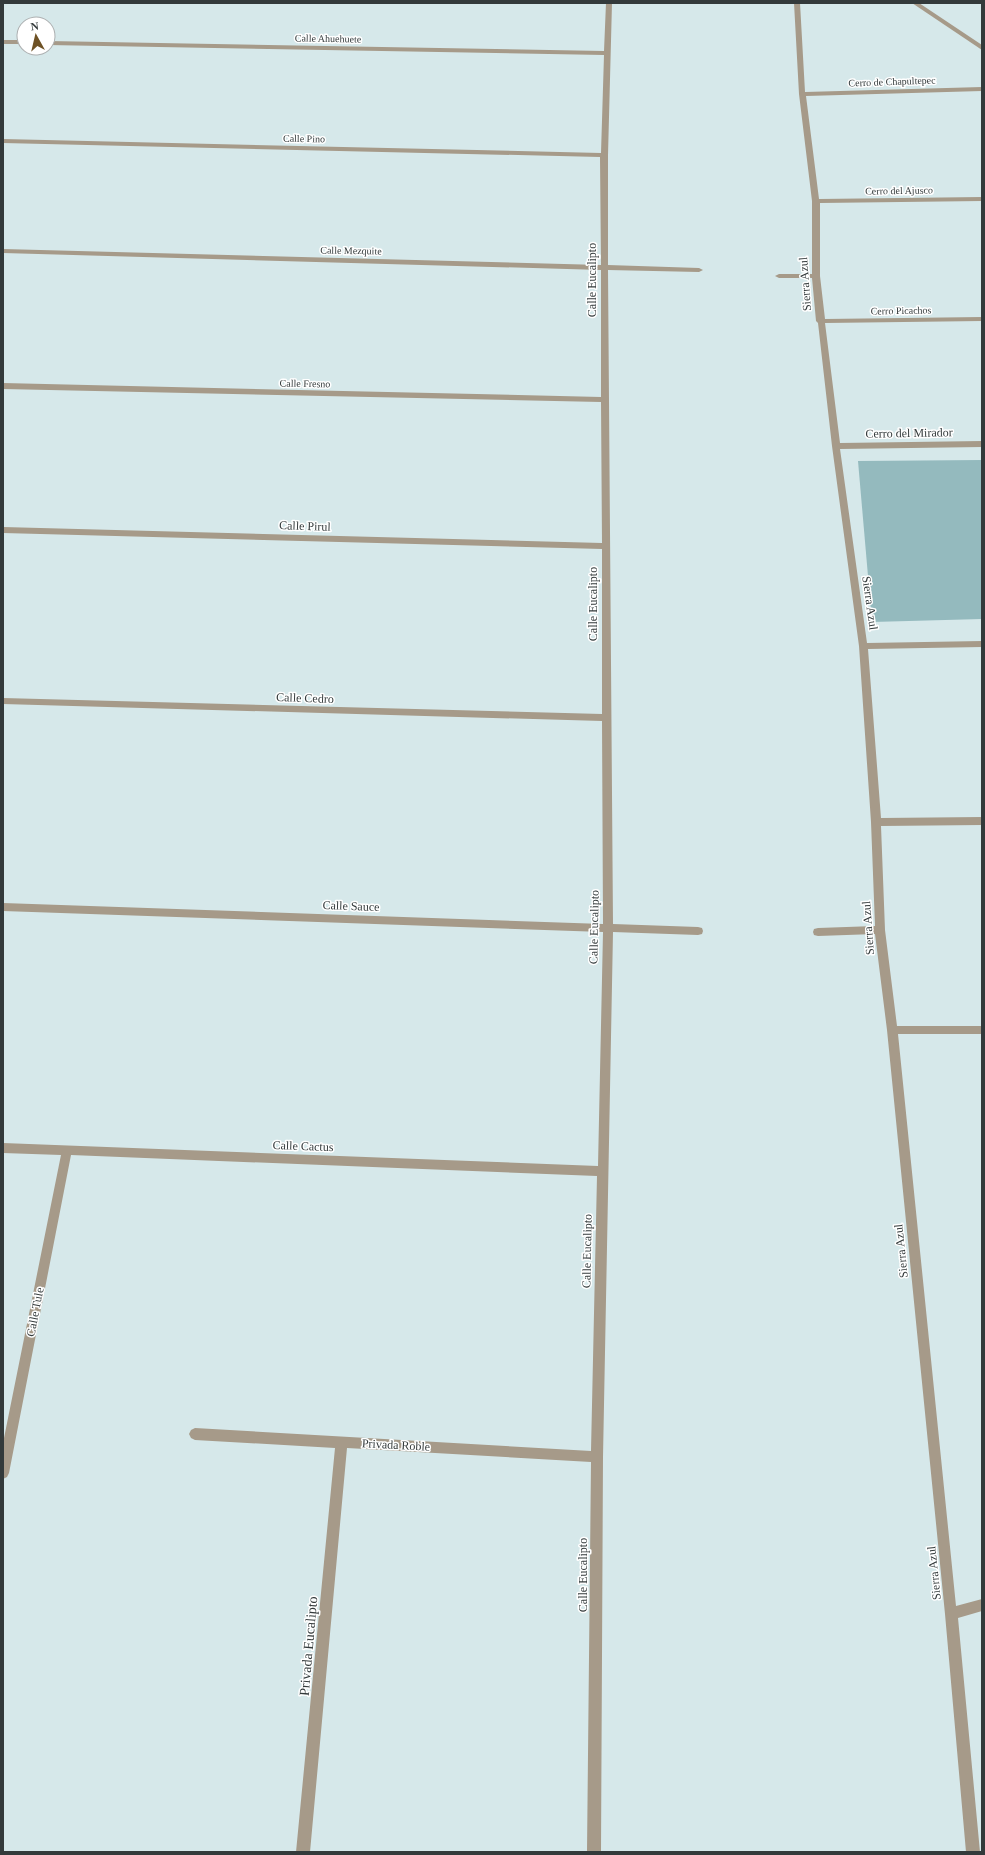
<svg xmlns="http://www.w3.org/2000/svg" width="985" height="1855" viewBox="0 0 985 1855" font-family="'Times New Roman',serif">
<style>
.green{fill:#94babe}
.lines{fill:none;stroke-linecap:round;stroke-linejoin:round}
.minor{fill:#a69a89;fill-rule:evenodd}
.labels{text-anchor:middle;stroke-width:3;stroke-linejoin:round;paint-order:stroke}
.far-street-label{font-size:10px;fill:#333a3b;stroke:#fff}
.street-label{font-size:12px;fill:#333a3b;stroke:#fff}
.near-street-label{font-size:14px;fill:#333a3b;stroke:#fff}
</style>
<rect width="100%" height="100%" fill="#d6e8ea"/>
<path class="green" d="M982 460V619L872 622 858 461Z"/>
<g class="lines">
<g class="minor">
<path d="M606 3H612L608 155V265L699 268 703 270 699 272 608 270 613 924 698 927 702 928 703 931 702 934 698 935 613 932 603 1457 601 1852H587L591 1462 347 1448 310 1852H296L335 1448 195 1440 191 1438 189 1434 191 1430 195 1428 591 1451 597 1176 71 1155 9 1473 7 1477 3 1479V1443L61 1155 3 1153V1143L598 1166 603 932 3 911V903L603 924 602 721 3 704V698L602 714V549L3 533V527L602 543 601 402 3 389V383L601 397V270L3 253V249L601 265 600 157 3 143V139L601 153 604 55 48 45V41L604 51Z"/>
<path d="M794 3H800L805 92 982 87V91L806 96 819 199 982 197V201L820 203V276L825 319 982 317V321L825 323 840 443 982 441V447L840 449 867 643 982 641V647L868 649 881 818 982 817V825L881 826 885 930 897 1026H982V1034H898L956 1606 982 1599V1611L958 1618 980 1852H966L945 1614 887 1030 875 934 818 936 814 935 813 932 814 929 818 928 875 926 871 822 859 646 832 446 818 323 816 321 812 278H779L775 276 779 274H812V201L799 94Z"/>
<path d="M912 3H919L982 45V50Z"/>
<rect x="3" y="40" width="21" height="4"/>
</g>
</g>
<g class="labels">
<g class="far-street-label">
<text transform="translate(328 38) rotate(1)" y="4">Calle Ahuehuete</text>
<text transform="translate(892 81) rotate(-2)" y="4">Cerro de Chapultepec</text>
<text transform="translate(304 138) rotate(1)" y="4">Calle Pino</text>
<text transform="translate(899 190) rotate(-1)" y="4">Cerro del Ajusco</text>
<text transform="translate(351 250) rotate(1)" y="4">Calle Mezquite</text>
<text transform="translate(901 310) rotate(-1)" y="4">Cerro Picachos</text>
<text transform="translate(305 383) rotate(1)" y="4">Calle Fresno</text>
</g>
<g class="street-label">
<text transform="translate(592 280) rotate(-90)" y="4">Calle Eucalipto</text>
<text transform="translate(805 284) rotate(-94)" y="4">Sierra Azul</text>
<text transform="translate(909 433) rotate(-1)" y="4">Cerro del Mirador</text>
<text transform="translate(305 526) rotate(2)" y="4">Calle Pirul</text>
<text transform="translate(870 603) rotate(82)" y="4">Sierra Azul</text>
<text transform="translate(593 604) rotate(-90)" y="4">Calle Eucalipto</text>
<text transform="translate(305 698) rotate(2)" y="4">Calle Cedro</text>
<text transform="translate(351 906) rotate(2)" y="4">Calle Sauce</text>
<text transform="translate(594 927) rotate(-89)" y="4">Calle Eucalipto</text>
<text transform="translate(868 928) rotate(-94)" y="4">Sierra Azul</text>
<text transform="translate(303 1146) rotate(2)" y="4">Calle Cactus</text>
<text transform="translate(587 1251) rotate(-89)" y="4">Calle Eucalipto</text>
<text transform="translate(901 1251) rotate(-96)" y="4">Sierra Azul</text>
<text transform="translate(35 1312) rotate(-79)" y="4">Calle Tule</text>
<text transform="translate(396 1445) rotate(3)" y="4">Privada Roble</text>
<text transform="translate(934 1573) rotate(-96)" y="4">Sierra Azul</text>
<text transform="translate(583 1575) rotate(-90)" y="4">Calle Eucalipto</text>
</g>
<g class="near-street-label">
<text transform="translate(308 1646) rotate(-85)" y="5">Privada Eucalipto</text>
</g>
</g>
<rect width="985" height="1855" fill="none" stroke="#333a3b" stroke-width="8"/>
<g transform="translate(36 36) rotate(352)"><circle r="19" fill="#ffffff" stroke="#adb0b1"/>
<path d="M0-3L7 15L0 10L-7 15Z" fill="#6e5225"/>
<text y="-6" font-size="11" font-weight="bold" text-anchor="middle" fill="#333a3b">N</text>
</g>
</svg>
